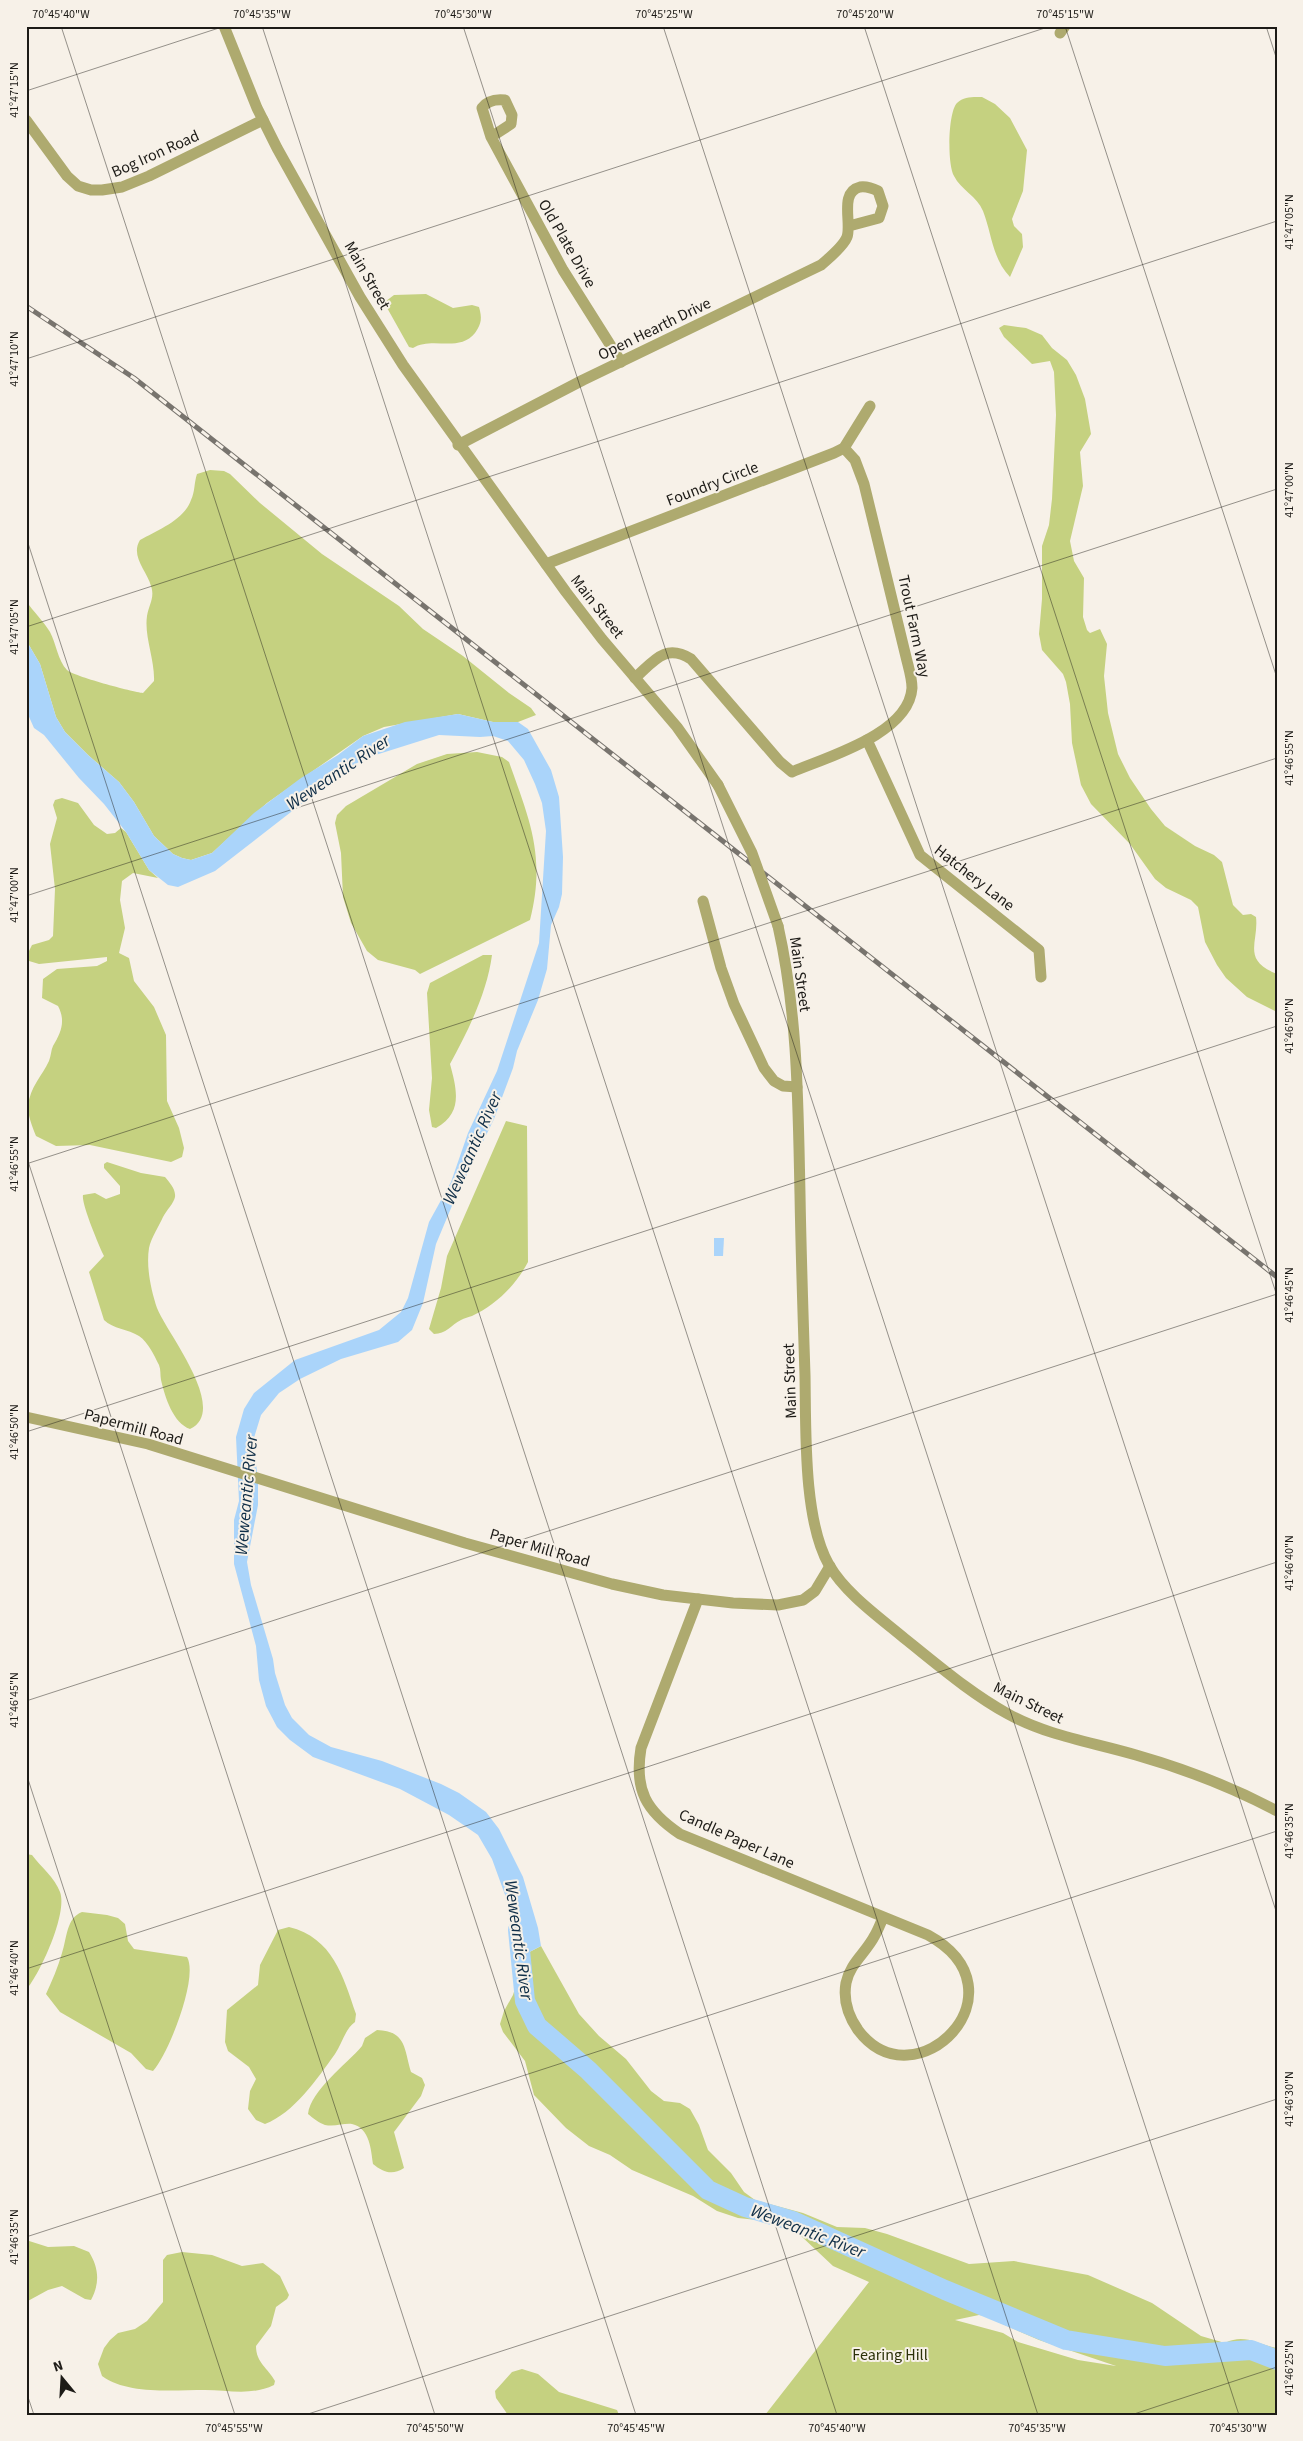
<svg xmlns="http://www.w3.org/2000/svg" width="1303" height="2441" viewBox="0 0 1303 2441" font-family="'Source Sans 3',sans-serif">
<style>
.green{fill:#c5d180;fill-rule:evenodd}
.water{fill:#aad4fa}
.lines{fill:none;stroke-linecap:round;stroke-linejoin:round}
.river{stroke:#aad4fa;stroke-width:20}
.minor{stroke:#aeaa6f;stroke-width:11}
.rail-casing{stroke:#78746e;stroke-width:5}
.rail{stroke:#f7f1e8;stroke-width:3;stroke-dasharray:9;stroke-linecap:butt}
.minor-bridge{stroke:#aeaa6f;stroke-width:11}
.ticks{fill:none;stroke:#1d1b17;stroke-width:1;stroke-opacity:0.45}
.labels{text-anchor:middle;stroke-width:4;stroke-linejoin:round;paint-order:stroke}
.street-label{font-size:16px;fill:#1d1b17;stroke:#f7f1e8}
.park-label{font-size:16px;fill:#2c3109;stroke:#f7f1e8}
.water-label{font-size:18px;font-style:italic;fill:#102f48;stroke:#f7f1e8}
.neatline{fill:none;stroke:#1d1b17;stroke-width:2}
.ticks-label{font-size:12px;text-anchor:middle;fill:#1d1b17}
</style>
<rect width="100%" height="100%" fill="#f7f1e8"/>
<g class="green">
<path d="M982 97 995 104 1010 118 1027 150 1023 191 1012 219 1014 226 1022 234 1023 247 1010 277C992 258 992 234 983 211 977 196 961 190 954 176 947 164 948 112 957 103 964 96 974 97 982 97Z"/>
<path d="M426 294 453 308 472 305 479 307C482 318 482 323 475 333 459 353 432 336 413 348L409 347 386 306V301L394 295Z"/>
<path d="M1004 325 1026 328 1042 335 1052 348 1067 360 1076 375 1085 399 1091 434 1080 452 1083 486 1070 541 1074 561 1084 578 1083 617 1087 630 1090 633 1100 629 1107 644 1104 676 1108 713 1118 754 1130 778 1151 809 1165 826 1195 846 1214 855 1222 862 1233 905 1243 915 1251 914 1256 917C1259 942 1241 960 1277 974V1012L1247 997 1226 978 1217 965 1205 942 1198 907 1191 900 1166 888 1155 879 1130 844 1091 804 1081 785 1072 743 1070 704 1066 682 1063 674 1042 650 1039 634 1042 599V546L1049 525 1052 499 1056 415 1054 372 1050 361 1032 364 1004 337 999 328Z"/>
<path d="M210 470 224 471 230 474 260 503 322 554 399 606 423 629 463 656 509 693 531 708 536 715 518 722H493L458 714 384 727 363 736 267 803 212 853 191 860 182 858 173 854 154 836 134 802 119 782 88 755 65 732 56 717 40 664 26 640V601C33 611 44 622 50 632 56 643 58 661 67 670 73 676 133 692 143 693L154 681C155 660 144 636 147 616 149 604 155 598 151 586 147 571 130 556 140 540 158 530 184 520 191 500 195 492 194 483 197 474Z"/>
<path d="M477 752 502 757 509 762C530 821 546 857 530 920L420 974 415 970 378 960 367 951 351 923 343 897 341 853 335 823 337 815 346 806 417 764 447 754Z"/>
<path d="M62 798 78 803 94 825 107 834 115 833 121 828 126 832 149 870 158 878 133 873 122 881 120 900 125 928 119 953 129 958 134 981 154 1007 166 1035 167 1101 179 1128 184 1148 182 1157 171 1162 90 1145 56 1146 36 1136C32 1126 28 1116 28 1106 30 1087 42 1076 49 1061 51 1056 51 1050 53 1046 61 1033 66 1021 58 1006L42 998 43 979 57 969 97 966 107 961V957L39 964 29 961 28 953 32 945 49 940 53 936 55 889 50 844 57 818 53 805 55 800Z"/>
<path d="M483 955H492C487 993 468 1031 450 1064 457 1090 463 1113 436 1128L432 1127 429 1110 432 1078 427 993 430 983Z"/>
<path d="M506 1121 527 1126 528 1262C516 1285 496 1305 472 1316 469 1317 464 1318 461 1320 451 1325 446 1334 434 1334L429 1329 441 1288 447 1256Z"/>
<path d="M107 1162 141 1173 165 1177C169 1182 176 1189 175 1197 174 1203 166 1211 163 1217 159 1226 151 1238 149 1248 146 1267 151 1290 157 1308 166 1332 230 1410 190 1429 173 1423 165 1397 161 1380 160 1375 161 1370 159 1365 154 1355 148 1342 139 1336 128 1329 113 1329 104 1320L89 1272 104 1256C99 1246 81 1203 83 1195L95 1193 106 1199 120 1194V1186L104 1168V1164Z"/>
<path d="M26 1854 32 1855C41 1867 55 1878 60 1892 68 1913 40 1974 26 1990Z"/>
<path d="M82 1912 107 1915 118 1918 125 1924 128 1941 134 1949 187 1957C199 1977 168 2055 153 2071L146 2069 131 2053 60 2012 46 1994C52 1981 58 1967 62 1953 67 1939 66 1918 82 1912Z"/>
<path d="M289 1927C333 1938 343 1976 356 2014L355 2022C345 2029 342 2044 335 2054 317 2079 294 2113 265 2124L256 2120 248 2109 250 2091 256 2079 249 2067 228 2051 225 2042 227 2010 258 1985 260 1965 278 1930Z"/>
<path d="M541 1946 579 2014 599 2036 626 2059 651 2091 664 2101 680 2103 690 2109 699 2125 708 2150 731 2173 744 2192 755 2200 803 2213 837 2227 865 2228 887 2234 969 2264 1014 2261 1088 2275 1152 2303 1201 2336 1225 2343C1245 2333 1258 2345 1277 2348V2415H765L869 2282 833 2266 800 2235 786 2227 766 2221 738 2218 717 2211 693 2196 632 2170 610 2155 589 2146 566 2128 534 2095 525 2061 503 2032 500 2024 504 2011 513 1995 518 1979 516 1959ZM979 2315 993 2317 998 2322 1039 2340 1116 2366 1078 2360 1018 2342 1003 2333 955 2320Z"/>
<path d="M377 2030C406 2031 404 2048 411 2072L422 2078 425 2085 421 2096 394 2132 404 2168C392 2176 383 2172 373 2164 371 2150 370 2128 352 2124 344 2123 335 2127 325 2125 319 2123 313 2118 308 2114 311 2090 346 2065 362 2046L365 2038Z"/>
<path d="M26 2240 48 2247 74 2246 89 2252C99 2268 100 2283 91 2300L85 2299 62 2286 48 2290 26 2302Z"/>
<path d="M182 2252 212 2255 242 2266 263 2263 280 2276 289 2295 287 2299 276 2307 271 2326 256 2346C256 2363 268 2368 275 2381L274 2385C252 2396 228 2390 205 2390 174 2390 128 2395 102 2376L98 2364 104 2348 110 2340 118 2333 135 2329 147 2321 163 2302V2260L167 2255Z"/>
<path d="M522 2369 538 2374 559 2392 617 2410 619 2415H508L496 2398 495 2391 512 2372Z"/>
</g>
<g class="water">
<path d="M26 640 40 664 56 717 65 732 88 755 119 782 134 802 154 836 173 854 182 858 191 860 212 853 254 813 301 778 338 755 363 736 405 722 458 714 493 722H518L528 729 551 770 559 797 563 857 562 894 559 907 551 925 547 969 538 1000 517 1051 513 1068 494 1119 454 1201 436 1244 423 1303 412 1330 398 1342 341 1359 300 1379 279 1393 261 1415 253 1441 258 1479V1505L247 1562 251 1585 273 1659 275 1673 285 1705 292 1718 309 1735 331 1747 382 1761 441 1784 459 1793 486 1812 499 1829 523 1877 538 1928 541 1946 516 1959 508 1903 492 1859 478 1835 449 1815 400 1789 313 1757 290 1740 277 1727 266 1706 259 1680 256 1646 234 1564V1520L239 1501 236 1437 244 1409 254 1393 295 1360 379 1330 401 1312 408 1298 429 1222 451 1182 468 1133 497 1071 539 943 546 831 542 803 535 784 524 760 508 741 493 736 480 737 439 735 366 758 345 770 215 871 178 887 168 885 149 870 126 832 104 804 79 778 44 735 34 728 26 710Z"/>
<path d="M714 1238H724L723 1256H714Z"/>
</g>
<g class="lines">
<path class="river" d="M518 1930 525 2001 537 2026 588 2070 708 2190 745 2207 793 2221 945 2290 1066 2340 1165 2356 1251 2350 1277 2360"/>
<g class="minor">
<path d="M224 26 257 108 277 148 360 297 403 365 566 592 602 639 677 727 718 785"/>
<path d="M1060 33 1065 26"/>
<path d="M26 120 67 176 78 186 91 190H102L122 187 149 176 263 120"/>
<path d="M491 137 482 108C487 101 496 99 505 100L512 115 511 124 491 137 563 270 621 362"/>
<path d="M458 445 583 380 821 265C829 258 843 247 847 237 852 223 839 192 860 187 867 186 872 188 878 191L883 206 879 218 849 226"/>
<path d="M546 564 834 453 844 448 870 406"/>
<path d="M635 678C654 661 665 643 691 659L780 762 792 772C827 757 909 734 912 688 912 679 909 669 907 661L864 484 855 460 844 448"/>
<path d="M867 740 920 855 1039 950 1041 977"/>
<path d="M703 901 721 968 734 1004 764 1068 774 1081 783 1086 797 1087"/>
<path d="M778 926C798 1014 798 1105 800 1194 801 1254 803 1315 805 1375 806 1428 803 1520 829 1565 846 1594 879 1617 904 1638 938 1665 970 1693 1008 1714 1048 1736 1092 1742 1136 1755 1185 1769 1232 1787 1277 1811"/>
<path d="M26 1417 148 1444 465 1543 612 1584 663 1595 733 1603 778 1605 803 1600 815 1591 830 1566"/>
<path d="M698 1599 641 1748C634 1790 646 1811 680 1834L928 1935C1030 1991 915 2106 858 2030 849 2017 843 2000 846 1983 850 1963 866 1953 875 1935 878 1930 880 1924 883 1918"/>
</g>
<g class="rail-casing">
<path id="rail" d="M26 306 134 378 1277 1277"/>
</g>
<use href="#rail" class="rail"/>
<path class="minor-bridge" d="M718 785 752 853 778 926"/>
</g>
<path class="ticks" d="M61 26 837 2415M262 26 1038 2415M463 26 1239 2415M663 26 1277 1914M864 26 1277 1296M1065 26 1277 678M1266 26 1277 60M26 91 225 26M26 359 1051 26M26 537 636 2415M26 627 1277 221M26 896 1277 489M26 1155 435 2415M26 1164 1277 758M26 1432 1277 1026M26 1701 1277 1294M26 1773 235 2415M26 1969 1277 1562M26 2237 1277 1831M26 2391 34 2415M305 2415 1277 2099M1131 2415 1277 2367"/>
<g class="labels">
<g class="street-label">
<text transform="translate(155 153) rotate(-24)" y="6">Bog Iron Road</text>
<text transform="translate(568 243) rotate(60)" y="6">Old Plate Drive</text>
<text transform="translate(368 275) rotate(60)" y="6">Main Street</text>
<text transform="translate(654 328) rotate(-26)" y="6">Open Hearth Drive</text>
<text transform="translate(712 483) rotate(-21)" y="6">Foundry Circle</text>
<text transform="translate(598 606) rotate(52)" y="6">Main Street</text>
<text transform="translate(915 626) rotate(78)" y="6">Trout Farm Way</text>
<text transform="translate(975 877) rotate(38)" y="6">Hatchery Lane</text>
<text transform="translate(801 974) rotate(82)" y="6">Main Street</text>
<text transform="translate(789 1381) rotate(-92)" y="6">Main Street</text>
<text transform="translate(134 1426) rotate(15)" y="6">Papermill Road</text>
<text transform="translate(540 1547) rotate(16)" y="6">Paper Mill Road</text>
<text transform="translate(1029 1702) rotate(26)" y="6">Main Street</text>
<text transform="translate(737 1838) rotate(24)" y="6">Candle Paper Lane</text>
</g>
<g class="park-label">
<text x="890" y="2360">Fearing Hill</text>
</g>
<g class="water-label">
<text transform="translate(338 772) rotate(-34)" y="6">Weweantic River</text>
<text transform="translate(472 1148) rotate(-66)" y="6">Weweantic River</text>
<text transform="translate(246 1495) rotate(-85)" y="6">Weweantic River</text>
<text transform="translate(519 1940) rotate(82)" y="6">Weweantic River</text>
<text transform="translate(808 2231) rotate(21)" y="6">Weweantic River</text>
</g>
</g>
<rect width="1303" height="2441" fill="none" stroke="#f7f1e8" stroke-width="55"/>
<g transform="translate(62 2378) rotate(342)" stroke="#f7f1e8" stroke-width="4" paint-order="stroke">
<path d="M0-4L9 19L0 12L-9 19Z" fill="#1d1b17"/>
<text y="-8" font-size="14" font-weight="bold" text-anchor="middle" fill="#1d1b17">N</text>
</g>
<rect x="28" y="28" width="1248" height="2386" class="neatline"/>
<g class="ticks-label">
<text x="61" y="18">70°45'40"W</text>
<text x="262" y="18">70°45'35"W</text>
<text x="463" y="18">70°45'30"W</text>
<text x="664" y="18">70°45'25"W</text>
<text x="865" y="18">70°45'20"W</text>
<text x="1065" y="18">70°45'15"W</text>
<text transform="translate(14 90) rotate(-90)" y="4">41°47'15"N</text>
<text transform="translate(1289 222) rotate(-90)" y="4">41°47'05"N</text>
<text transform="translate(14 359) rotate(-90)" y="4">41°47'10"N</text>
<text transform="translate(1289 490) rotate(-90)" y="4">41°47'00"N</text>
<text transform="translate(14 627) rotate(-90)" y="4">41°47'05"N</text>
<text transform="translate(1289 758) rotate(-90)" y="4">41°46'55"N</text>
<text transform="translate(14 895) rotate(-90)" y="4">41°47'00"N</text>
<text transform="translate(1289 1026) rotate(-90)" y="4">41°46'50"N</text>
<text transform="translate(14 1164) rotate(-90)" y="4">41°46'55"N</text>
<text transform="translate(1289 1295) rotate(-90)" y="4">41°46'45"N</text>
<text transform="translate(14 1432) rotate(-90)" y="4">41°46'50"N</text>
<text transform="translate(1289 1563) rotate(-90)" y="4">41°46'40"N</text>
<text transform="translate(14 1700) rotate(-90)" y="4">41°46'45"N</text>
<text transform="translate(1289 1831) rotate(-90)" y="4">41°46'35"N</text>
<text transform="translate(14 1968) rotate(-90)" y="4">41°46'40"N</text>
<text transform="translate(1289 2099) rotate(-90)" y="4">41°46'30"N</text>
<text transform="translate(14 2237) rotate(-90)" y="4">41°46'35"N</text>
<text transform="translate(1289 2368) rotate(-90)" y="4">41°46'25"N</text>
<text x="234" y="2432">70°45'55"W</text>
<text x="435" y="2432">70°45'50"W</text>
<text x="636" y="2432">70°45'45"W</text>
<text x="837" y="2432">70°45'40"W</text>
<text x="1037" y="2432">70°45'35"W</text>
<text x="1238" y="2432">70°45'30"W</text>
</g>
</svg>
